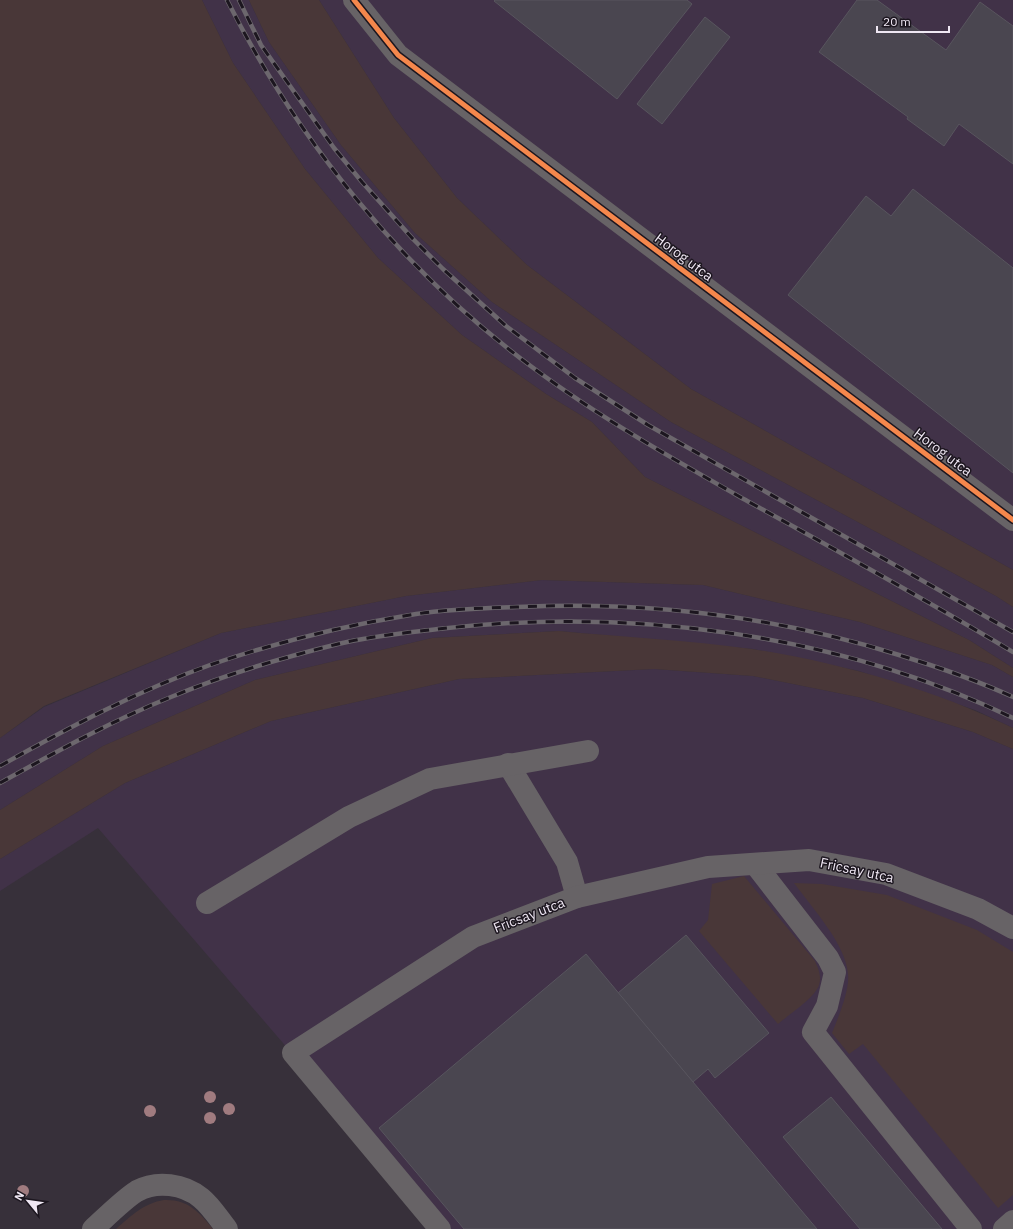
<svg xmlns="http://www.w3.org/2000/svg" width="1013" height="1229" viewBox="0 0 1013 1229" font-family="'IBM Plex Sans',sans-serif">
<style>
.built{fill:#413248}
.green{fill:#493738}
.building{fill:#4a4650;stroke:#58555e}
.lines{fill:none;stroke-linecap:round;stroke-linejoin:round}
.minor{stroke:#676366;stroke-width:22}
.rail-casing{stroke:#6c676d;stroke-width:4.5}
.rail{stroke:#1c161f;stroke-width:3;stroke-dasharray:9;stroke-linecap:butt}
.cycleway-casing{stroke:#1c161f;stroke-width:8}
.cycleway{stroke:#f5874c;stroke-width:5}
.tree{fill:#a07b7f}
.labels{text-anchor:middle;stroke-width:3;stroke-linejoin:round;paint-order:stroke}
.street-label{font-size:14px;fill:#efe7f3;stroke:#1c161f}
</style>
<rect width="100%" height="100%" fill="#37303a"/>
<g class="built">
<path d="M202 0H249L269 42 341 145 415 233 492 302 671 422 996 596 1013 607V668L969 640 645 477 592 422 546 394 462 335 378 258 305 169 233 63Z"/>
<path d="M319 0H1013V570L691 389 527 265 457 198 394 118Z"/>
<path d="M542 580 703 585 860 622 992 665 1013 677V728L975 710 859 671 753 649 559 631 432 638 255 680 103 746 0 810V738L44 707 221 633 406 596Z"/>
<path d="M654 669 753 676 863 698 973 732 1013 749V1229H443L98 828 0 891V859L125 783 271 721 459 679Z"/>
</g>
<g class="green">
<path d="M0 0H202L233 63 305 169 378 258 462 335 546 394 592 422 645 477 969 640 1013 668V677L992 665 860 622 703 585 542 580 406 596 221 633 44 706 0 738Z"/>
<path d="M249 0H319L394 118 457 198 527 265 691 389 1013 570V607L996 596 671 422 492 302 415 233 341 145 269 42Z"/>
<path d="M559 631C623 637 688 640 752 649 839 662 935 690 1013 728V749L973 732 863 698 753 676 654 669 459 679 271 721 125 783 0 859V810L103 746 255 680 432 638Z"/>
<path d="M744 876 815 961C818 968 822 977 819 985 814 999 789 1014 778 1024L699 931 708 920 712 884Z"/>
<path d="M794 883 822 884 887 895 977 930 1013 952V1195L998 1208 863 1044 849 1054 832 1033C838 1018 850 990 848 974 846 944 812 908 794 883Z"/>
<path d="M164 1200C188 1199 199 1212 213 1229H116C131 1216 144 1203 164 1200Z"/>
</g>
<g class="building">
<path d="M495 0H687L692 4 617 99 494 1Z"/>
<path d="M857 0H877L946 50 980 2 1013 26V164L959 124 944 146 907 119 908 117 819 52Z"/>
<path d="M705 17 730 37 662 124 637 104Z"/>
<path d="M913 189 1013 268V473L788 295 866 196 891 216Z"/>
<path d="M686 935 769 1033 715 1078 708 1069 693 1082 618 993Z"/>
<path d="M586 954 693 1082 817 1229H464L379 1128Z"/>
<path d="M831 1097 942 1229H860L783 1137Z"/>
</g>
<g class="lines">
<g class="minor">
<path d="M354 0 398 55 1013 520"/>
<path d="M508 764 567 862 577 897"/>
<path d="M755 864 828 958 835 972 827 1006 813 1032 971 1229"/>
<path d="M207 903 349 817 430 779 588 751"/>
<path d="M93 1229C105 1218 124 1199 137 1191 157 1180 184 1184 201 1198 211 1206 219 1219 227 1229"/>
<path d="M440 1229 293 1053 473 937 577 897 708 867 809 860 886 874 978 909 1013 928"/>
<path d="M1004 1229 1013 1221"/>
</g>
<g class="rail-casing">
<g id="rail">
<path d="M227 0C299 143 403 271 532 367 600 418 675 460 749 502 838 551 926 600 1013 652"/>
<path d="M239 0 261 45 334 148 362 182 413 239 443 269 506 326 575 378 648 425 1013 632"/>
<path d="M0 766C68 728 137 691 210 665 277 642 347 625 416 614 449 609 483 608 517 607 646 601 775 616 899 655 938 667 976 680 1013 697"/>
<path d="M0 783C56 752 111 721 171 697 224 675 281 658 338 644 370 636 405 633 438 629 632 607 836 633 1013 718"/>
</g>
</g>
<use href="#rail" class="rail"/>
<g class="cycleway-casing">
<path id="cycleway" d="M354 0 398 55 1013 520"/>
</g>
<use href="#cycleway" class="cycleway"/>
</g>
<g class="tree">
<circle cx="210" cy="1097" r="6"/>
<circle cx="229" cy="1109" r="6"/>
<circle cx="150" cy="1111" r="6"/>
<circle cx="210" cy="1118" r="6"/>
<circle cx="23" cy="1191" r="6"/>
</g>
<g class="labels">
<g class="street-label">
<text transform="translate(684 257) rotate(37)" y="5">Horog utca</text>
<text transform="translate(943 452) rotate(37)" y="5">Horog utca</text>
<text transform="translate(857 870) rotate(12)" y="5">Fricsay utca</text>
<text transform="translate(529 915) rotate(-21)" y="5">Fricsay utca</text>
</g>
</g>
<g transform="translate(28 1201) rotate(299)" stroke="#1c161f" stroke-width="3" paint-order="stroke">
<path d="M0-3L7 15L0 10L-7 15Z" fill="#efe7f3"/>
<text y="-6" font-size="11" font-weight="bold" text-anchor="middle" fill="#efe7f3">N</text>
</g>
<path d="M877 26v6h72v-6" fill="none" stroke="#efe7f3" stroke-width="2"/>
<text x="883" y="26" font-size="12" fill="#efe7f3" stroke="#1c161f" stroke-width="3" paint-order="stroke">20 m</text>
</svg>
